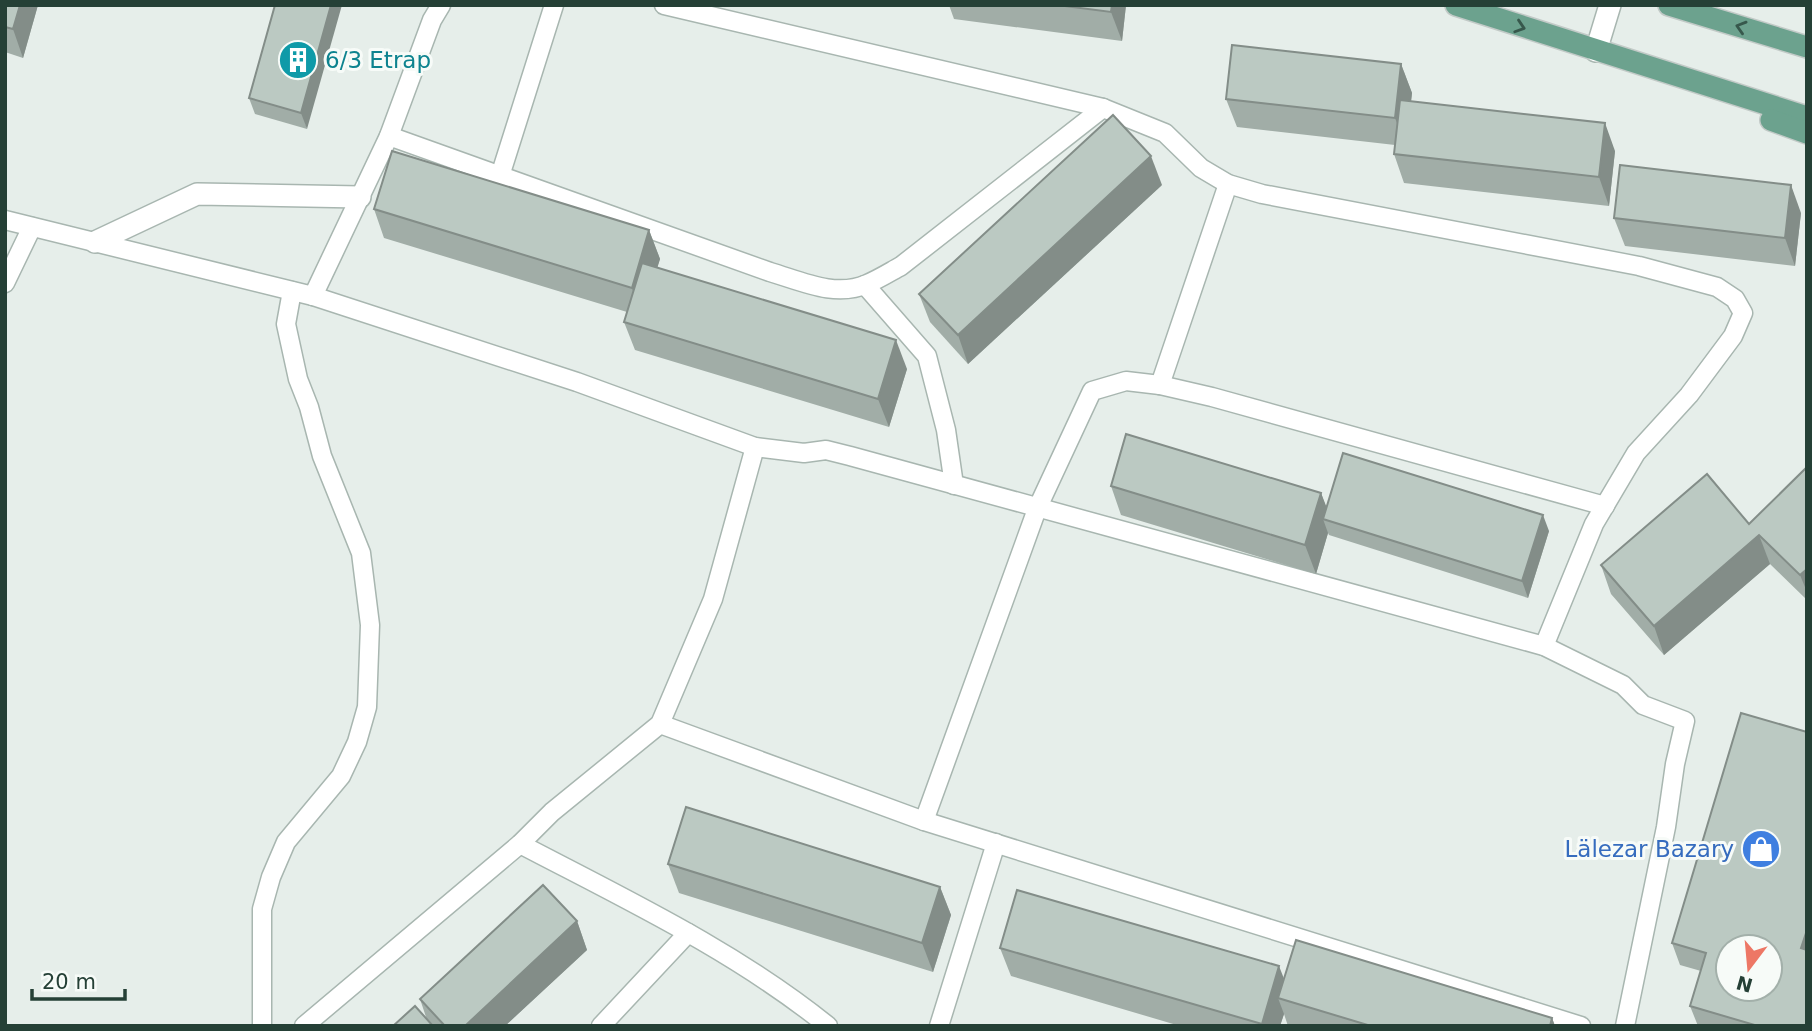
<svg xmlns="http://www.w3.org/2000/svg" width="1812" height="1031" viewBox="0 0 1812 1031" font-family="'DejaVu Sans',sans-serif">
<style>
.lines{fill:none;stroke-linecap:round;stroke-linejoin:round}
.lane-casing{stroke:#a8b6b0;stroke-width:21}
.street-casing{stroke:#a8b6b0;stroke-width:24}
.primary-casing{stroke:#c2cac7;stroke-width:24}
.lane{stroke:#fff;stroke-width:18}
.street{stroke:#fff;stroke-width:21}
.primary{stroke:#6ca28e;stroke-width:21}
.wall{fill:#a1ada7}
.shaded-wall{fill:#838d88}
.building{fill:#bbc9c2;stroke:#838d88;stroke-width:2;fill-rule:evenodd}
.oneway{stroke:#37584c}
.labels{text-anchor:middle;stroke-width:6;stroke-linejoin:round;paint-order:stroke}
.culture-label{font-size:23px;fill:#0d838f;stroke:#f7fbf8;text-anchor:start}
.shop-label{font-size:23px;fill:#366cbe;stroke:#f7fbf8;text-anchor:end}
</style>
<rect width="100%" height="100%" fill="#e6eeea"/>
<g class="lines">
<g class="lane-casing">
<g id="lane">
<path d="M664 5 1103 108 1165 133 1201 168 1228 184 1262 194 1639 266 1717 287 1735 299 1743 313 1733 336 1689 395 1636 453 1594 524 1544 646"/>
<path d="M389 136 770 272C801 281 835 298 867 284 879 279 890 272 901 266L1103 108"/>
<path d="M500 176 554 5"/>
<path d="M5 220 313 296 577 382 755 447 804 453 826 450 850 456 1544 646 1623 685 1643 705 1685 721 1675 764 1666 827 1625 1026"/>
<path d="M5 283 32 227"/>
<path d="M865 285 927 356 946 430 954 485"/>
<path d="M313 296 389 136 432 20 441 5"/>
<path d="M1160 385 1228 184"/>
<path d="M660 724 924 821 1581 1026"/>
<path d="M924 821 1037 509 1092 391 1126 381 1160 385 1212 397 1605 506"/>
<path d="M520 844C625 899 735 951 828 1026"/>
<path d="M262 1026V909L271 877 286 842 341 776 357 742 367 707 370 625 361 553 322 456 309 407 298 379 286 324 292 291"/>
<path d="M304 1026 520 844 552 812 660 724 713 599 755 447"/>
<path d="M601 1026 688 933"/>
<path d="M939 1026 996 843"/>
</g>
</g>
<g class="street-casing">
<g id="street">
<path d="M1596 51 1610 5"/>
<path d="M95 242 197 194 360 197"/>
</g>
</g>
<g class="primary-casing">
<g id="primary">
<path d="M1456 5 1807 117"/>
<path d="M1669 5 1807 47"/>
<path d="M1771 120 1807 133"/>
</g>
</g>
<use href="#lane" class="lane"/>
<use href="#street" class="street"/>
<use href="#primary" class="primary"/>
</g>
<g class="wall">
<path d="M5 5H38L23 58 5 52Z"/>
<path d="M275 5 307 129 255 114 249 98Z"/>
<path d="M949 5H1126L1122 41 954 19Z"/>
<path d="M1401 64 1412 93 1411 101 1615 151 1609 206 1404 183 1394 154 1395 145 1237 127 1226 99Z"/>
<path d="M1162 185 968 364 930 322 919 294Z"/>
<path d="M374 209 649 230 660 259 657 268 907 369 889 427 635 350 624 322 627 312 384 238Z"/>
<path d="M1801 213 1795 266 1625 246 1614 218Z"/>
<path d="M1807 467V600L1770 564 1664 655 1611 594 1601 565 1749 524Z"/>
<path d="M1111 486 1321 493 1326 507 1549 531 1528 598 1329 535 1328 533 1316 574 1121 515Z"/>
<path d="M1741 713 1807 1026H1698L1690 1006 1701 971 1680 965 1672 943Z"/>
<path d="M668 864 940 887 951 915 933 972 679 893Z"/>
<path d="M577 921 587 950 505 1026H393L427 1020 420 999Z"/>
<path d="M1000 948 1284 979 1552 1018 1555 1026H1288L1284 1014 1280 1026H1180L1011 976Z"/>
</g>
<g class="shaded-wall">
<path d="M20 5H38L23 58 13 29Z"/>
<path d="M331 5H342L307 129 301 113Z"/>
<path d="M1112 5H1126L1122 41 1111 12Z"/>
<path d="M1401 64 1412 93 1406 146 1395 118Z"/>
<path d="M1605 123 1615 151 1609 206 1599 177Z"/>
<path d="M1151 156 1162 185 968 364 958 335Z"/>
<path d="M1791 185 1801 213 1795 266 1785 238Z"/>
<path d="M649 230 660 259 642 316 632 288Z"/>
<path d="M896 340 907 369 889 427 878 399Z"/>
<path d="M1321 493 1332 521 1323 519 1328 533 1316 574 1305 545Z"/>
<path d="M1543 515 1549 531 1528 598 1522 581Z"/>
<path d="M1759 535 1770 564 1664 655 1654 626Z"/>
<path d="M1807 569V592L1800 575Z"/>
<path d="M940 887 951 915 933 972 922 943Z"/>
<path d="M577 921 587 950 505 1026H465Z"/>
<path d="M1807 930V964L1801 948Z"/>
<path d="M1279 966 1290 994 1278 998 1284 1014 1280 1026H1263L1262 1024Z"/>
<path d="M1552 1018 1555 1026H1550Z"/>
</g>
<g class="building">
<path d="M5 5H20L13 29 5 27Z"/>
<path d="M275 5H331L301 113 249 98Z"/>
<path d="M1057 5H1112L1111 12Z"/>
<path d="M1232 45 1401 64 1395 118 1226 99Z"/>
<path d="M1400 100 1605 123 1599 177 1394 154Z"/>
<path d="M1113 115 1151 156 958 335 919 294Z"/>
<path d="M392 151 649 230 632 288 374 209Z"/>
<path d="M1620 165 1791 185 1785 238 1614 218Z"/>
<path d="M642 263 896 340 878 399 624 322Z"/>
<path d="M1126 434 1321 493 1305 545 1111 486Z"/>
<path d="M1343 453 1543 515 1522 581 1323 519Z"/>
<path d="M1807 467V569L1800 575 1759 535 1654 626 1601 565 1707 474 1749 524Z"/>
<path d="M1741 713 1807 732V930L1801 948 1807 950V1026H1758L1690 1006 1706 953 1672 943ZM1728 947H1770V989H1728Z"/>
<path d="M686 807 940 887 922 943 668 864Z"/>
<path d="M543 885 577 921 465 1026H445L420 999Z"/>
<path d="M1017 890 1279 966 1262 1024 1000 948Z"/>
<path d="M1296 940 1552 1018 1550 1026H1371L1278 998Z"/>
<path d="M415 1006 433 1026H393Z"/>
</g>
<defs><path id="oneway-chevron" d="M-2-3.5L2.5 0L-2 3.5" fill="none" stroke-width="1.6" stroke-linecap="round" stroke-linejoin="round" transform="scale(1.75)"/></defs>
<g class="oneway">
<use href="#oneway-chevron" transform="translate(1520 27) rotate(18)"/>
<use href="#oneway-chevron" transform="translate(1741 27) rotate(-163)"/>
</g>
<defs>
<g id="building-disc" transform="scale(2.0125)"><circle r="9.5" fill="#0f9aa8" stroke="#f7fbf8"/><path d="M-4-6H4V6H1V3H-1V6H-4ZM-2.5-4.3h1.7v1.8h-1.7ZM.8-4.3h1.7v1.8H.8ZM-2.5-1h1.7V.8h-1.7ZM.8-1h1.7V.8H.8Z" fill="#fff"/></g>
<g id="shop-disc" transform="scale(2.0125)"><circle r="9.5" fill="#3f7fe0" stroke="#f7fbf8"/><path d="M-5-2.5h2.3a2.7 3.5 0 0 1 5.4 0H5L5.5 6h-11ZM-1.5-2.5h3a1.5 2.3 0 0 0-3 0Z" fill="#fff"/></g>
</defs>
<g fill-rule="evenodd">
<use href="#building-disc" x="298" y="60"/>
<use href="#shop-disc" x="1761" y="849"/>
</g>
<g class="labels">
<g class="culture-label">
<text x="325" y="68">6/3 Etrap</text>
</g>
<g class="shop-label">
<text x="1734" y="857">Lälezar Bazary</text>
</g>
</g>
<rect width="1812" height="1031" fill="none" stroke="#254036" stroke-width="14"/>
<g transform="translate(1749 968) rotate(196)"><circle r="33" fill="#f7fbf8" stroke="#a3b0aa" stroke-width="2"/>
<path d="M0-5L12 26L0 18L-12 26Z" fill="#ed7765"/>
<text y="-10" font-size="19" font-weight="bold" text-anchor="middle" fill="#254036">N</text>
</g>
<path d="M32 989v10h93v-10" fill="none" stroke="#254036" stroke-width="3.5"/>
<text x="42" y="989" font-size="21" fill="#254036" stroke="#f7fbf8" stroke-width="5" paint-order="stroke">20 m</text>
</svg>
